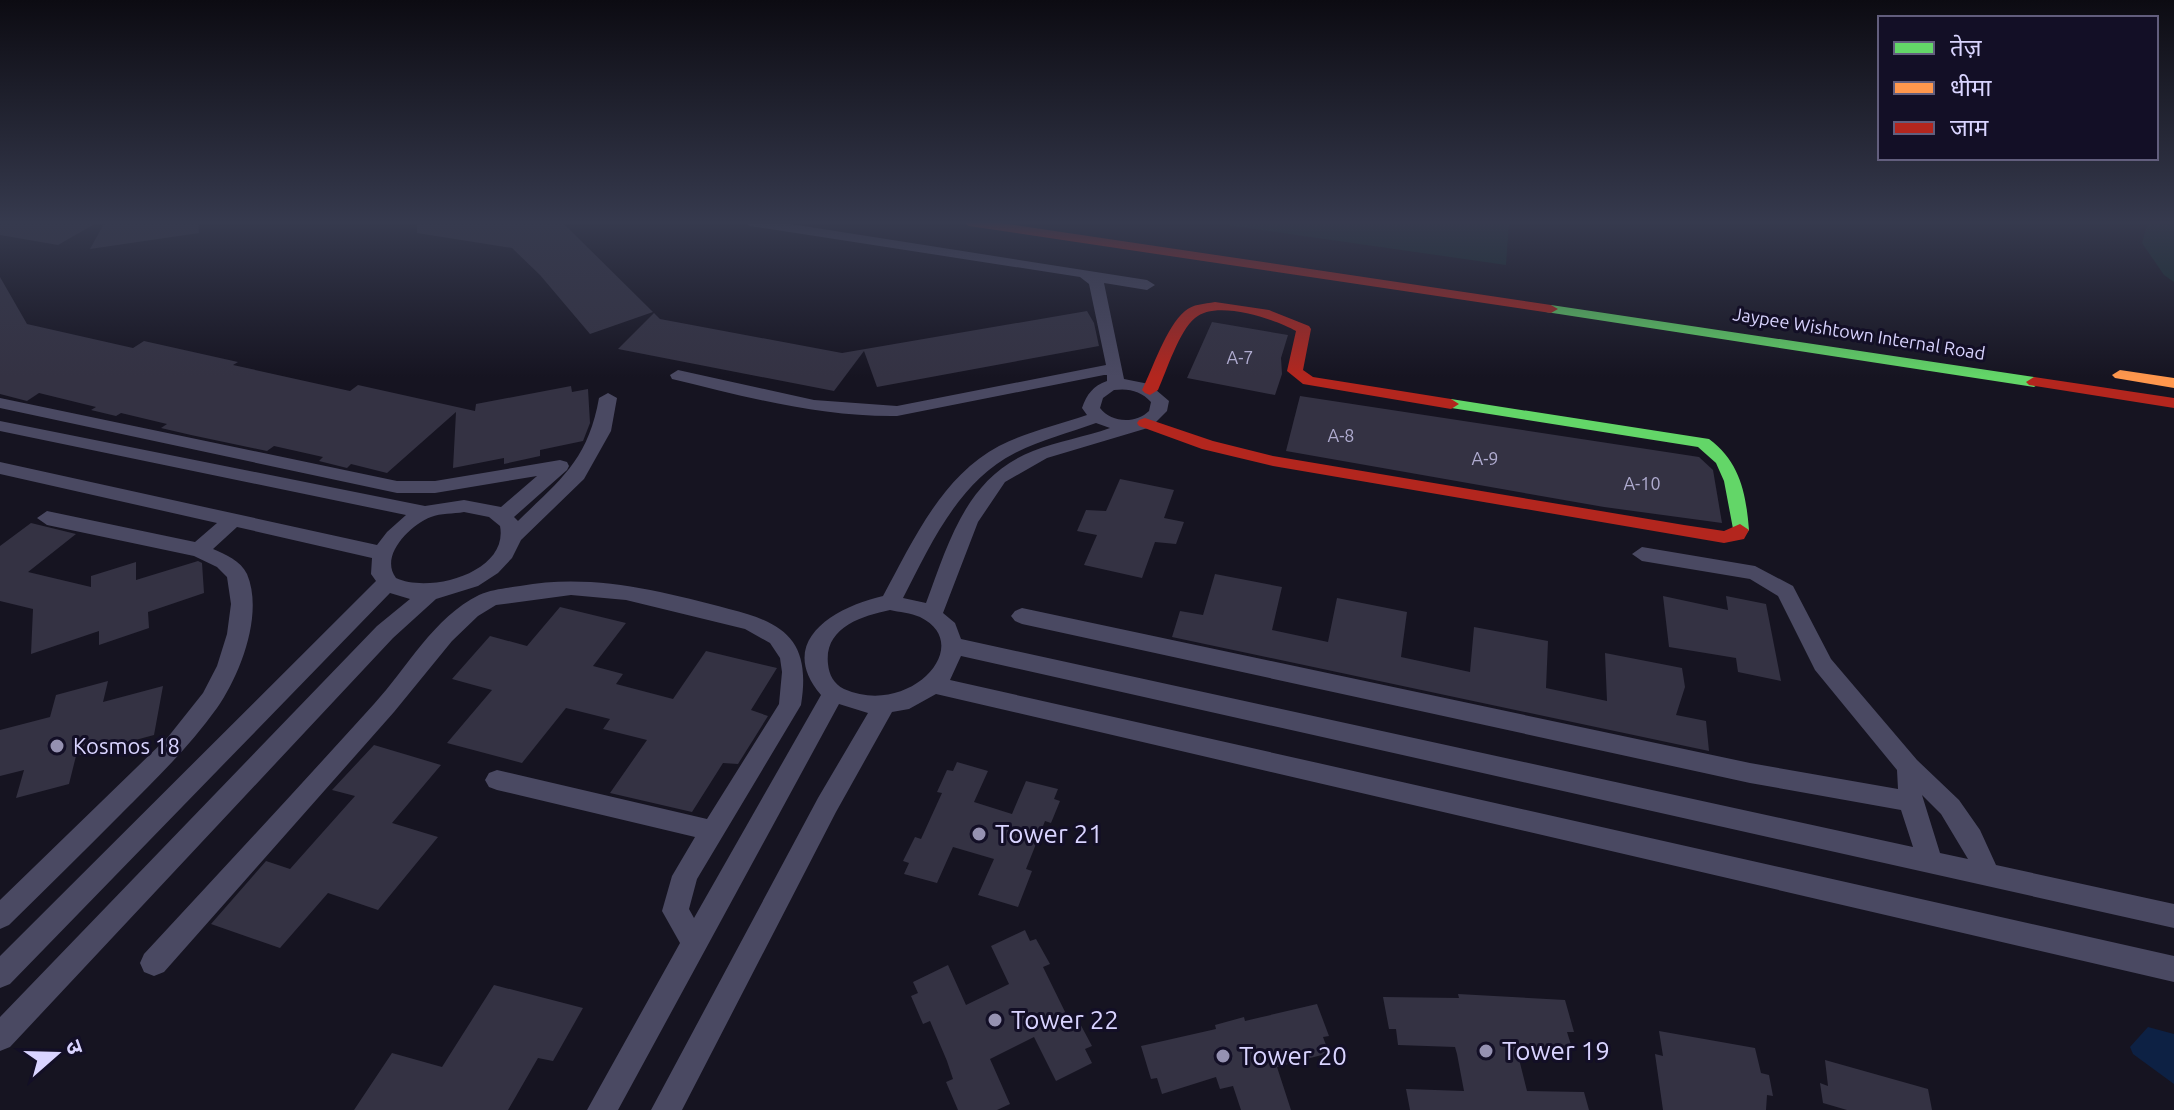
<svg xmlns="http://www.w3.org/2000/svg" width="2174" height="1110" viewBox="0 0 2174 1110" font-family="Ubuntu,'Noto Sans Devanagari',sans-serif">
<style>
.green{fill:#132c2d}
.water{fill:#0d2144}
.building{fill:#343243}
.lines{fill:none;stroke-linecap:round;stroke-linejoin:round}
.street{fill:#4a4962;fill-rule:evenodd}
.fast{fill:#63d668;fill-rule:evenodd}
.slow{fill:#ff974d;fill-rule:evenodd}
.jam{fill:#b3261e;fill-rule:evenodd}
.poi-dot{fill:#9591b1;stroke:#130f26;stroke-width:3}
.labels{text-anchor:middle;stroke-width:6;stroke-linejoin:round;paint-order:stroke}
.far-street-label{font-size:18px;fill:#d9d4ff;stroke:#130f26}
.number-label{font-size:18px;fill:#b0acd0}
.poi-label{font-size:22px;fill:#d9d4ff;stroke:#130f26;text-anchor:start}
.near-poi-label{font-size:26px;fill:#d9d4ff;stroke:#130f26;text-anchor:start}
</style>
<rect width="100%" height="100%" fill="#161421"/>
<g class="green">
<path d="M1206 222H1509L1506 265Z"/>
<path d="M2148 222H2174V282L2164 275 2142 243Z"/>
</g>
<path class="water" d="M2148 1027 2174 1034V1084L2133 1054 2130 1047Z"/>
<g class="building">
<path d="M0 222H98L58 245 0 235Z"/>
<path d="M105 222H198L199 233 90 249Z"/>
<path d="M417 222H562L653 312 590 334 540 275 512 248 417 233Z"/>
<path d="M0 277 27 324 133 348 144 341 238 362 233 365 350 391 358 385 475 411 476 404 571 386 572 392 588 389 590 423 583 441 540 450V456L504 464V458L453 468 456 412 387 473 351 464 347 468 319 461 323 457 274 446 267 451 191 435 161 428 167 424 121 413 116 416 91 410 96 407 39 393 27 401 0 394Z"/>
<path d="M1087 311 1094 323 1099 346 877 387 864 351 834 391 618 349 654 313 660 319 842 353Z"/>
<path d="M1212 322 1288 335 1281 358 1282 374 1275 395 1187 378Z"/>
<path d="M1300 396 1699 457 1713 470 1722 523 1604 507 1286 451Z"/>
<path d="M1120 479 1174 490 1164 518 1184 522 1176 544 1155 542 1142 578 1084 565 1097 535 1077 531 1086 510 1106 511Z"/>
<path d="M31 523 76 534 28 572 91 587V576L136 562V580L198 561 202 563 204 593 148 612 149 628 99 645V631L31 654 33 609 0 601V546Z"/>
<path d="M1215 574 1282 587 1272 630 1328 642 1337 598 1407 612 1401 657 1470 672 1474 627 1548 641 1546 688 1607 701 1605 653 1682 668 1685 687 1676 715 1706 721 1709 751 1172 637 1180 611 1203 615Z"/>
<path d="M1663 596 1728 610 1726 596 1766 604 1781 681 1738 672 1736 658 1669 647Z"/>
<path d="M560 607 626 623 593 666 623 674 616 684 673 699 706 651 777 668 751 710 768 716 738 764 723 763 692 812 610 793 647 740 603 729 610 719 566 708 522 763 447 743 492 690 452 679 490 636 527 646Z"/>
<path d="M108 681 103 702 163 686 154 735 76 756 69 784 16 798 24 770 0 776V730L50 717 56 695Z"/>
<path d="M374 745 441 765 392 823 438 837 378 910 328 893 280 948 211 924 266 861 290 869 355 796 332 790Z"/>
<path d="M957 762 988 771 974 802 1012 814 1026 781 1058 789 1054 799 1060 801 1051 823 1045 821 1034 849 1026 869 1032 871 1018 907 978 895 994 859 953 847 937 883 904 874 909 863 903 861 915 837 921 839 942 793 937 792 947 770 953 771Z"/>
<path d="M1025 930 1030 941 1036 939 1050 964 1043 967 1070 1022 1077 1018 1092 1046 1085 1049 1092 1063 1056 1081 1034 1037 990 1059 1010 1104 997 1110H958L946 1082 953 1079 947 1061 930 1021 923 1024 911 996 918 993 913 982 948 965 966 1005 1009 984 991 946Z"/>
<path d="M494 985 583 1008 553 1061 538 1058 508 1110H354L392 1053 442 1067Z"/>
<path d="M1458 994 1565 1000 1574 1032H1567L1572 1048 1516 1047 1527 1091 1584 1092 1589 1110H1410L1406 1089 1464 1091 1457 1054 1455 1047 1398 1045 1396 1029H1389L1383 997 1459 998Z"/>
<path d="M1317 1004 1329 1036 1323 1037 1329 1053 1277 1067 1291 1110H1241L1233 1086 1220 1089 1216 1077 1162 1094 1157 1078 1151 1079 1141 1046 1216 1029 1215 1025 1244 1017 1245 1021Z"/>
<path d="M1659 1031 1755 1048 1761 1073 1769 1075 1773 1096 1767 1095 1766 1110H1663L1655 1054 1663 1056Z"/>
<path d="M1825 1060 1928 1089 1932 1110H1847L1823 1103 1820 1083 1828 1086Z"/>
</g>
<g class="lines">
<g class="street">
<path d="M743 222H778L1147 280 1155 285 1147 290 1104 283 1124 379 1149 384 1169 401 1167 411 1151 427 1047 458 1005 482 978 522 943 613 955 623 961 639 1913 847 1901 810 1750 783 1022 624 1015 621 1011 616 1015 611 1022 608 1750 763 1898 789 1897 770 1815 670 1778 596 1750 579 1642 561 1632 554 1642 547 1755 566 1793 586 1831 659 1917 760 1959 800 1980 830 1996 865 2174 904V928L961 656 950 680 2174 956V982L936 694 909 709 892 712 836 812 682 1110H651L818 798 868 713 839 704 618 1110H587L680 943 662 911 672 876 695 837 497 790 489 787 485 780 489 773 497 770 707 819 779 704 782 672 780 658 770 643 745 629 626 600 571 595 496 605 478 616 452 641 394 712 164 972 154 976 144 972 140 963 144 954C221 871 298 788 374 704 407 668 434 617 479 595 492 589 507 588 520 586 592 573 660 591 729 609 787 623 811 643 801 705L697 879 689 909 694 918 821 695C775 641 835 607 883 596 913 541 941 477 999 446 1027 432 1057 425 1087 415L1082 408C1087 394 1093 386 1107 381V375H1104L897 416C820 417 746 397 672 379L670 375 678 370 814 400 897 406 1106 365 1089 284 1080 277 750 226ZM1114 390C1129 388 1141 391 1151 402L1149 411C1136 424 1111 423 1100 408L1103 398ZM1096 423 1110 428C1085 437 1058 441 1033 451 966 477 949 542 926 603L903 598C931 544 958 482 1015 453 1040 440 1069 433 1096 423ZM890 610C899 612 911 613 920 617 977 645 909 718 844 689 834 684 829 675 828 664 824 628 861 616 890 610ZM1922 795 1941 814 1968 859 1940 853Z"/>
<path d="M608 393 617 398 611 431 584 479 521 540 512 558 498 573 478 586 436 599 393 638 10 1047 0 1051V1017L377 626 410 599 390 593 10 984 0 988V956L376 581 371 574 372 558 237 527 213 549C225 554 241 561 247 574 264 614 240 675 217 708 189 747 156 779 122 813 85 850 47 888 9 925L0 929V900L168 737 203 693 217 666 227 634 231 604 227 577 217 567 194 556 47 525 37 518 47 511 195 542 217 523 0 474V462L377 545 387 532 406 515 0 431V421L425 506 464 500 501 507 537 476 435 493H397L0 408V398L397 481H435L560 460 567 462 569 466 567 470 514 517 518 521C561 479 588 460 599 398ZM464 512 489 517 500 526C509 572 430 594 396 578 379 556 410 525 431 517 441 513 453 514 464 512Z"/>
</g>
<g class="fast">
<path d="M1551 305 2034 377 2042 382 2034 387 1546 312 1544 309Z"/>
<path d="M1451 399 1709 439C1740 462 1746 493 1749 530L1746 534H1734L1724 481 1716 463 1698 447 1445 407 1443 404Z"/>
</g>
<path class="slow" d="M2120 370 2174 378V388L2115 378 2112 375Z"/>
<g class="jam">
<path d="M963 222H995L1551 305 1558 309 1551 313 969 226Z"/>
<path d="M1215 302 1269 310 1309 326 1311 329 1303 370 1313 377 1451 399 1459 404 1451 409 1303 384 1287 371 1296 331C1275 319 1216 299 1195 318 1179 331 1167 370 1158 390L1150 395 1145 393 1142 390C1153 368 1166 327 1185 311 1193 304 1204 304 1215 302Z"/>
<path d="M2034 377 2174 398V408L2029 385 2026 382Z"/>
<path d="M1145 418 1213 441 1273 456 1684 525 1724 531 1740 524 1749 530 1744 539 1724 543 1273 466 1202 449 1139 426 1137 423 1139 420Z"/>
</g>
</g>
<linearGradient id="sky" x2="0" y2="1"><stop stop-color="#0c0b12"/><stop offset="0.59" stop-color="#363a4e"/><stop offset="1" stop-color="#363a4e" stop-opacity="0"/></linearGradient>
<rect width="2174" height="377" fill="url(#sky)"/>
<g class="poi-dot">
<circle cx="57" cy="746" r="8"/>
<circle cx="979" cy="834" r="8"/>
<circle cx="995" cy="1020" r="8"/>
<circle cx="1486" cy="1051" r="8"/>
<circle cx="1223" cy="1056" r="8"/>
</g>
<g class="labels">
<g class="far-street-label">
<text transform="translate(1859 334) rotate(9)" y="6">Jaypee Wishtown Internal Road</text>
</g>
<g class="number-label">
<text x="1240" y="364">A-7</text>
<text x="1341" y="442">A-8</text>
<text x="1485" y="465">A-9</text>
<text x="1642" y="490">A-10</text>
</g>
<g class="poi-label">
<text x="73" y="754">Kosmos 18</text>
</g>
<g class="near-poi-label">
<text x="995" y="843">Tower 21</text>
<text x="1011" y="1029">Tower 22</text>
<text x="1502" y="1060">Tower 19</text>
<text x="1239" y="1065">Tower 20</text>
</g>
</g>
<rect x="1878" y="16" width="280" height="144" fill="#130f26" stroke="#625e7d" stroke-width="2"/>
<rect x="1894" y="42" width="40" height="12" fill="#63d668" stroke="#625e7d" stroke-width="2"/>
<text x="1950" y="56" font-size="24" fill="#d9d4ff">तेज़</text>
<rect x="1894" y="82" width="40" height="12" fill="#ff974d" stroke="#625e7d" stroke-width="2"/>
<text x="1950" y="96" font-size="24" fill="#d9d4ff">धीमा</text>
<rect x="1894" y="122" width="40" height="12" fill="#b3261e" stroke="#625e7d" stroke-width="2"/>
<text x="1950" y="136" font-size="24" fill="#d9d4ff">जाम</text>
<g transform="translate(56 1054) rotate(70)" stroke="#130f26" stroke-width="6" paint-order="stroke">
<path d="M0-6L14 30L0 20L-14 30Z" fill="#d9d4ff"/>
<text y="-12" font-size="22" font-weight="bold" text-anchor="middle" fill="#d9d4ff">उ</text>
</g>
</svg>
